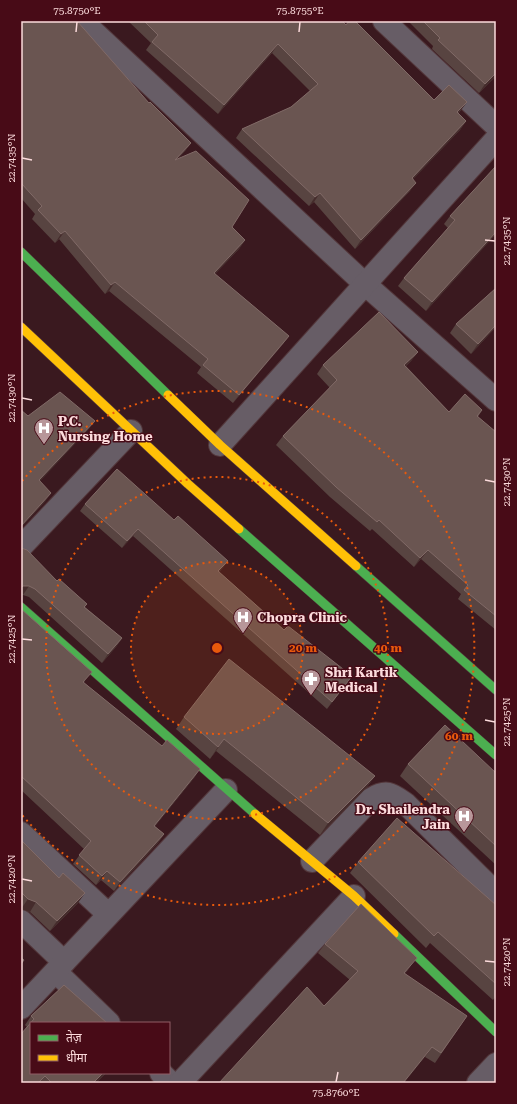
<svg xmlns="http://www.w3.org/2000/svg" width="517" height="1104" viewBox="0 0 517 1104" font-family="'Roboto Serif','Noto Sans Devanagari',serif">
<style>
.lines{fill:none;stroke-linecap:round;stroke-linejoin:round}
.street-casing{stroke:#53373b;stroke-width:24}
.fast-casing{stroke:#53373b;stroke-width:10}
.slow-casing{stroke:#53373b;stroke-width:10}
.street{stroke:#675d66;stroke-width:22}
.fast{stroke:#4caf50;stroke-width:9}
.slow{stroke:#ffc107;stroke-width:9}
.wall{fill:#584441}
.shaded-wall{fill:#452c2c}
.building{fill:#6a5551;stroke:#816a67}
.ticks{fill:none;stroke:#fcdbdc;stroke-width:1.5}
.ring{fill:none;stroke:#e8590c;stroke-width:2;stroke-dasharray:2 4}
.labels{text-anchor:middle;stroke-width:3;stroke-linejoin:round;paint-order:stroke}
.poi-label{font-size:13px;font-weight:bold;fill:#fcdbdc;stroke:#480b17;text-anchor:start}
.centre{fill:#e8590c;stroke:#480b17;stroke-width:2}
.ring-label{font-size:12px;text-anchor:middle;font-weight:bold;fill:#e8590c;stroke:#480b17;stroke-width:3;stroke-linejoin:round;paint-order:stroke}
.neatline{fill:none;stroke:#fcdbdc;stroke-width:1.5}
.ticks-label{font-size:10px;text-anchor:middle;fill:#fcdbdc}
</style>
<rect width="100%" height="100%" fill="#3a191f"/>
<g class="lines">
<g class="street-casing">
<g id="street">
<path d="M82 21 366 285 496 400"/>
<path d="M384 21 496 126"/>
<path d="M220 445 496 139"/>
<path d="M21 547 131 431"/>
<path d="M21 833 108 914"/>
<path d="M312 861 371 799C387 789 392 794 406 804L496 893"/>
<path d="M21 921 64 962"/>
<path d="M56 972 109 1023"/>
<path d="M21 1008 226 790"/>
<path d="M161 1073 171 1083"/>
<path d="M180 1083 354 896"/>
<path d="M478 1083 496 1064"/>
</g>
</g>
<g class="fast-casing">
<g id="fast">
<path d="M21 252 168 395"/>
<path d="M239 529 496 755"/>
<path d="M356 566 496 690"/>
<path d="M21 607 255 814"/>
<path d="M394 934 496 1032"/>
</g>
</g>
<g class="slow-casing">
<g id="slow">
<path d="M21 327 188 484 239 529"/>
<path d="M168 395 220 445 356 566"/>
<path d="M255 814 354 896 394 934"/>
</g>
</g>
<use href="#street" class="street"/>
<use href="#fast" class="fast"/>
<use href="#slow" class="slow"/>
</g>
<g class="wall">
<path d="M21 21 149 103 191 143 185 151 178 159 232 227 245 240 239 249 215 274 289 336 283 344 233 403 197 373 201 367 109 291 105 294 59 239 55 243 32 219 35 214 21 198Z"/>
<path d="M128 21H342L346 25 434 100 467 102 458 114 466 121 460 130 413 179 410 191 355 249 314 202 309 206 236 138 242 129 291 107 310 91 272 53 218 114 146 50 151 43Z"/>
<path d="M408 21H496V76L479 93 432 49 433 46Z"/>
<path d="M496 166V234L426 311 398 286 404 278 448 228 444 224 450 216Z"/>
<path d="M496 288V327L471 354 450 333 456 324Z"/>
<path d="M418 352 411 361 406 366 449 412 482 410 478 417 496 432V630L458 599 461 594 421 559 414 567 372 529 370 531 330 497 276 445 283 436 330 388 317 374 323 365Z"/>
<path d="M85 504 174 520 228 561 219 572 284 630 347 683 327 709 133 536 122 548 80 511Z"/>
<path d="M21 548 57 581 87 604 85 607 122 638 116 647 102 663 29 597 23 595Z"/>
<path d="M21 609 85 681 84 683 162 746 200 769 194 778 155 826 164 834 158 843 114 891 101 880 96 885 73 864 84 849 21 790Z"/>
<path d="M184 717 375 776 367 787 320 835 216 751 210 759 176 729Z"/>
<path d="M408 764 496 773V865L400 776Z"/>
<path d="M21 840 78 903 50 931 30 912 21 909Z"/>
<path d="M358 862 496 905V996L493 1000 430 943 426 948 350 873Z"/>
<path d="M325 944 410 967 405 974 467 1016 435 1063 425 1057 324 1006 350 980 318 953Z"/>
<path d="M64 985 31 1073H106L96 1083H21L27 1027 25 1025 31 1016Z"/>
</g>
<g class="shaded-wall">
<path d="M278 44 272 53 218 114 224 105Z"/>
<path d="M496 73V76L479 93 485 84Z"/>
<path d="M467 102 461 110 450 121 457 112Z"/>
<path d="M466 121 460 130 406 187 412 178Z"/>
<path d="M191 143 185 151 169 169 175 160Z"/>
<path d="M416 183 410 191 355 249 361 240Z"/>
<path d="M320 193 314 202 309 206 315 197Z"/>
<path d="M65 231 59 239 55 243 61 234Z"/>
<path d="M496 232V234L426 311 432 302Z"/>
<path d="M245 240 239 249 208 281 214 273Z"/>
<path d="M115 282 109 291 105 294 111 285Z"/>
<path d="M496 325V327L471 354 478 344Z"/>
<path d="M289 336 283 344 233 403 239 395Z"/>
<path d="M418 352 411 361 398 374 404 365Z"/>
<path d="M95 421 88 430 33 489 39 480Z"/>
<path d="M51 493 45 502 21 528V526Z"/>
<path d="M138 529 133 536 122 548 127 541Z"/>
<path d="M428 550 421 559 414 567 420 558Z"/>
<path d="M228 561 223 568 213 578 218 571Z"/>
<path d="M23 586H29L23 595H21V588Z"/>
<path d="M122 638 116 647 102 663 108 654Z"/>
<path d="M92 672 85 681 77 691 83 682Z"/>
<path d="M352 676 347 683 327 709 332 702Z"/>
<path d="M224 739 216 751 210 759 218 747Z"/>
<path d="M200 769 194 778 148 835 154 826Z"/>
<path d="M375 776 367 787 320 835 328 823Z"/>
<path d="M164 834 158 843 114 891 120 882Z"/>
<path d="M107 871 101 880 96 885 102 876Z"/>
<path d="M85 893 78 903 50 931 57 921Z"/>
<path d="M28 899 36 902 30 912 21 909Z"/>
<path d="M417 958 410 967 398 983 404 973Z"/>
<path d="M432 1047 425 1057 404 1083H403Z"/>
<path d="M103 1073H106L96 1083H93Z"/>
</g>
<g class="building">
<path d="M21 21H77L149 103 150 102 191 143 175 160 196 151 249 200 232 227 245 240 214 273 289 336 239 395 203 365 208 359 115 282 111 285 65 231 61 234 38 210 42 206 21 183Z"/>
<path d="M144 21H342L346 25 349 21H355L434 100 449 85 467 102 457 112 466 121 412 178 416 183 361 240 320 193 315 197 242 129 291 107 318 84 278 44 224 105 152 42 158 35Z"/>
<path d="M423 21H496V73L485 84 438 40 440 38Z"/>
<path d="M496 166V232L432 302 404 278 455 220 450 216Z"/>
<path d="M496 288V325L478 344 456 324Z"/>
<path d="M379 312 418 352 404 365 449 412 465 394 482 410 477 416 496 432V616L464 590 468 585 428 550 420 558 379 520 377 522 336 487 283 436 337 380 323 365Z"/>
<path d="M60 392 95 421 39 480 51 493 21 526V410L28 416Z"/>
<path d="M117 469 174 520 178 516 228 561 218 571 284 630 288 626 352 676 332 702 138 529 127 541 85 504Z"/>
<path d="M21 548 27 550 57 581 59 579 87 604 84 607 122 638 108 654 35 589 29 586H23L21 588Z"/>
<path d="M21 609 92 672 83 682 162 746 167 740 200 769 154 826 164 834 120 882 107 871 102 876 79 855 91 841 21 776Z"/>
<path d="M229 659 375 776 328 823 224 739 218 747 184 717Z"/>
<path d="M445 725 496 773V846L408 764Z"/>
<path d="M397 818 496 905V984L438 932 434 936 358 862Z"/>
<path d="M21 840 59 878 63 873 85 893 57 921 36 902 28 899 21 892Z"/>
<path d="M361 904 417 958 404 973 467 1016 441 1053 432 1047 403 1083H219L307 987 324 1006 358 971 325 944Z"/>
<path d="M21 958 24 960 21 964Z"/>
<path d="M64 985 107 1023H31V1073H103L93 1083H52L45 1076 38 1083H21V1034L34 1019 31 1016Z"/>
</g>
<path class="ticks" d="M76 32 77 22M299 32 300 22M22 158 32 160M485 240 495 241M22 398 32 400M485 480 495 482M22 639 32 640M485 720 495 722M22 879 32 881M485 961 495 962M336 1082 338 1072"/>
<circle cx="217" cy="648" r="86" fill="#e8590c" fill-opacity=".12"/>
<g class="ring">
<circle cx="217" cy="648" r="86"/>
<circle cx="217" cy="648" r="171"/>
<path d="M22 481A257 257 0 1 1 22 815"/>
</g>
<defs>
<g id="hospital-pin" transform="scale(1)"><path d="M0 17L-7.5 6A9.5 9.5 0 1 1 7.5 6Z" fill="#b8979a" stroke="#480b17"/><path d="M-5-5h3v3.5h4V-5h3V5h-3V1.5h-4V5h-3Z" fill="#fff"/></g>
<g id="pharmacy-pin" transform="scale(1)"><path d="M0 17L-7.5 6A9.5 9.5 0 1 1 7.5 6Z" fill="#b8979a" stroke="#480b17"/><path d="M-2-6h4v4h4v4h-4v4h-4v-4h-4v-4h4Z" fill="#fff"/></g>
</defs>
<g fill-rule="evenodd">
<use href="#hospital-pin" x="44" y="428"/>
<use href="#hospital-pin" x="243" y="617"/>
<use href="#pharmacy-pin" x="311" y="679"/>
<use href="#hospital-pin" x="464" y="816"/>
</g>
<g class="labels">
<g class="poi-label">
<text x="58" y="426">P.C.<tspan x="58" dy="15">Nursing Home</tspan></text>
<text x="257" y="622">Chopra Clinic</text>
<text x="325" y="677">Shri Kartik<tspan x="325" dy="15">Medical</tspan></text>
<text x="450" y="814" text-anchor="end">Dr. Shailendra<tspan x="450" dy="15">Jain</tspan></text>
</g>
</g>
<circle cx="217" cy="648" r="6" class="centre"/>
<g class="ring-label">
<text x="303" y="652">20 m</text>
<text x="388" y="652">40 m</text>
<text x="459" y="740">60 m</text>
</g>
<rect width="517" height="1104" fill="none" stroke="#480b17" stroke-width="44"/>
<rect x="30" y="1022" width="140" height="52" fill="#480b17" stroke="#905e66"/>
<rect x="38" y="1035" width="20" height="6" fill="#4caf50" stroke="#905e66"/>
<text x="66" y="1042" font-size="12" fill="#fcdbdc">तेज़</text>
<rect x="38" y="1055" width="20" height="6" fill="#ffc107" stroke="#905e66"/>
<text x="66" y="1062" font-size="12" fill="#fcdbdc">धीमा</text>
<rect x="22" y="22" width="473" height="1060" class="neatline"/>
<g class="ticks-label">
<text x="77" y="14">75.8750°E</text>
<text x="300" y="14">75.8755°E</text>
<text transform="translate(11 158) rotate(-90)" y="4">22.7435°N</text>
<text transform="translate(506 241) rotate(-90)" y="4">22.7435°N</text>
<text transform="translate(11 398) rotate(-90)" y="4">22.7430°N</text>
<text transform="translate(506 482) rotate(-90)" y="4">22.7430°N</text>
<text transform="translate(11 639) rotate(-90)" y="4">22.7425°N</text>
<text transform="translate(506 722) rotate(-90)" y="4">22.7425°N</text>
<text transform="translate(11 879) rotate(-90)" y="4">22.7420°N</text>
<text transform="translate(506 962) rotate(-90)" y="4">22.7420°N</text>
<text x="336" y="1096">75.8760°E</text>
</g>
</svg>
